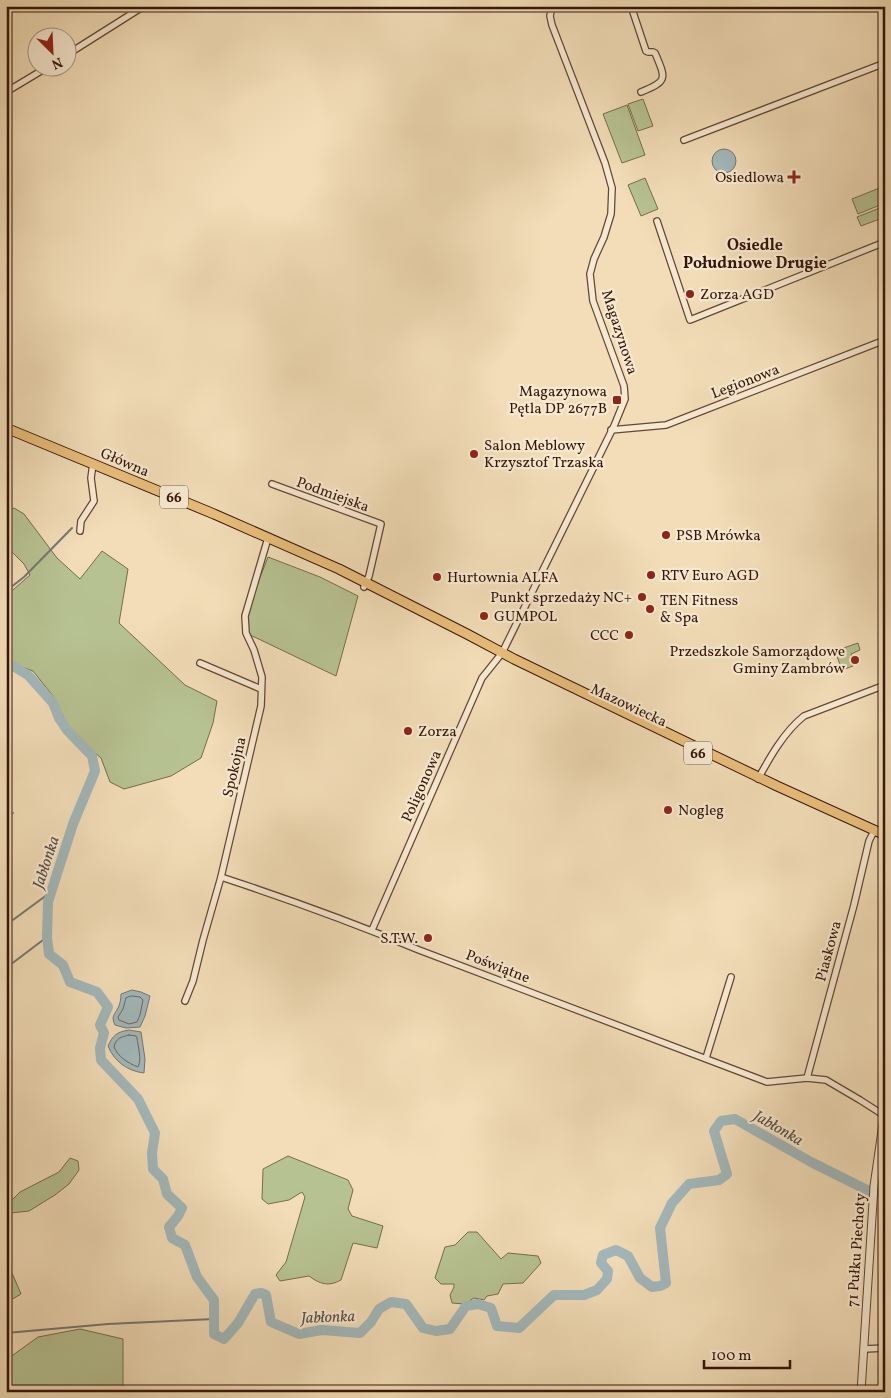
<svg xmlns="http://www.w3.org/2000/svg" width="891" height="1398" viewBox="0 0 891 1398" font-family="Vollkorn,serif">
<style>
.green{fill:#b7c292;stroke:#766c4d}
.water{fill:#a2b8bb;stroke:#767773}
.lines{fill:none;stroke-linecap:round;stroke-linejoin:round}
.shore{stroke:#6c6662;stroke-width:1}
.stream{stroke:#767773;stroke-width:2}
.river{stroke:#a2b8bb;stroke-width:10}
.minor-casing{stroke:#644734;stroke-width:8}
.tertiary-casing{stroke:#644734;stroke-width:9}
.primary-casing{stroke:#351508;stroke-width:11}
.minor{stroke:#f7e9d1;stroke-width:5.5}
.tertiary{stroke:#f7e9d1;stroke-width:7}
.primary{stroke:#e9be7c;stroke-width:9}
.poi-dot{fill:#8f2418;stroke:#f7e9d1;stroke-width:2}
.labels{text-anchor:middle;stroke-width:4.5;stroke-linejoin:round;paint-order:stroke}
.shield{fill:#f7e9d1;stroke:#6f5544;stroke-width:1}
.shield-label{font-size:14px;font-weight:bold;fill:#351508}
.poi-label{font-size:15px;fill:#351508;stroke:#f7e9d1;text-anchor:start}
.street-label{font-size:15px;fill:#351508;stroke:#f7e9d1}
.neighbourhood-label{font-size:16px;font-weight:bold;fill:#351508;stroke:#f7e9d1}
.water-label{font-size:16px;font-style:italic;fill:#5b4e47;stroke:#f7e9d1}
</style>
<rect width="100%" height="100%" fill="#f2ddb8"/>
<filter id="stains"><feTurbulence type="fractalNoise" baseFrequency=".004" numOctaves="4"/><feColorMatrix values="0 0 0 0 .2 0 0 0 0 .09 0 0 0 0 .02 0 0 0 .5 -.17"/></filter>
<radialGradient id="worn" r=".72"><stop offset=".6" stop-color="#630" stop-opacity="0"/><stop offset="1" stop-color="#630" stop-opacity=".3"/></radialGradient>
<g class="green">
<path d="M643 99 653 126 638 131 628 104Z"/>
<path d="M627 105 645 155 622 163 603 114Z"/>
<path d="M645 178 658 209 641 216 628 185Z"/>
<path d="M882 187 885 194V203L858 214 852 199Z"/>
<path d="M885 206V217L861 226 857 217Z"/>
<path d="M14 508 24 514 57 558 80 579 102 551 128 569 119 623 185 685 217 701 213 723 201 758 171 776 124 789 110 782 101 758 71 732 53 696 33 671 6 661V596L30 575 24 564 6 546V512Z"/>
<path d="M268 557 320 577 358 596 336 676 246 633 245 616Z"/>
<path d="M858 643 860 650 851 654 853 659 851 660 853 666 842 670 835 651Z"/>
<path d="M288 1156 348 1180 353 1190 348 1209 352 1216 383 1226 377 1248 353 1243 341 1280C328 1287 320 1284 309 1276L280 1281 276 1275 286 1262 305 1197 302 1192 289 1200 268 1204 262 1199 263 1169Z"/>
<path d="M70 1158 78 1161 79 1170 69 1184 55 1195 29 1211 11 1213 8 1204 20 1192 59 1172Z"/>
<path d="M468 1232H477L501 1259 508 1253 538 1256 541 1263 523 1283 503 1284 498 1294 487 1296 484 1300 474 1298 464 1304 452 1303 450 1295 454 1287V1284H441L435 1278 445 1247 455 1245Z"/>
<path d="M6 1259 21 1294 6 1303Z"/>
<path d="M80 1329 123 1339V1392H6V1360L38 1337Z"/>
</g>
<g class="water">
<circle cx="724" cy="161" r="12"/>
<path d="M132 990 141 992 150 996 145 1016 140 1027 126 1028 115 1025C111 1017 114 1015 118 1008 120 1004 121 999 121 994Z"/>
<path d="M129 1030 141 1032 145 1059 144 1073C127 1071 114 1061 108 1046 113 1035 117 1032 129 1030Z"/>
</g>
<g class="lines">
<g class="shore">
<path d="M132 996 140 997 143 1000 140 1015 137 1022 129 1024 119 1020 118 1017 123 1009 126 998Z"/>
<path d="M129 1035 136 1036 137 1038C138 1047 142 1059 138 1067 128 1063 118 1057 114 1047 116 1038 121 1037 129 1035Z"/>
</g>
<g class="stream">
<path d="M6 591 24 577 72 528"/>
<path d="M6 818 13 813"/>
<path d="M6 925 51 892"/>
<path d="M6 968 47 937"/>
<path d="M6 1333 108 1324 214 1319"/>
</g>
<path class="river" d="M6 663 10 664 28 675 53 703 59 718 67 730 92 756 95 771 73 824 48 902 47 937 49 954 63 965 70 982 97 992 108 1007 100 1025 104 1033 100 1048 101 1060 138 1099 155 1133 152 1153 153 1169 163 1179 167 1194 182 1208 178 1216 169 1227 172 1238 185 1245 197 1277 214 1300V1334L224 1339 238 1323 255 1294 261 1293 266 1295 271 1322 299 1334 322 1330 360 1333 371 1322 379 1309 391 1302 406 1304 423 1328 436 1331 450 1329 466 1306 478 1304 491 1308 497 1326 519 1328 554 1295H584L597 1290 607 1279 608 1271 601 1263 603 1255 616 1250 628 1256 640 1278 652 1287 660 1286 666 1283 660 1228 672 1203 689 1184 719 1180 727 1174 714 1131 721 1121 735 1119 811 1162 869 1191 885 1193"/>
<g class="minor-casing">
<g id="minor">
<path d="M631 6 646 51 648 52H653L655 53C666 79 668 81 641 92"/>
<path d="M68 54 144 6"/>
<path d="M6 92 46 68"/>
<path d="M684 140 885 63"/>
<path d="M657 221 690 320 885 242"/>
<path d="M611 430 666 425 885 340"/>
<path d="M272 484 381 524 369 576 364 587"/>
<path d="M80 531 81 521 94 501 91 478 93 464"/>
<path d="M200 663 261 689"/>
<path d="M758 779C770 757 784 732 804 716L885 685"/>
<path d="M221 877C288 899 354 923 419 950L767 1082 807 1078 826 1080 860 1100 885 1116"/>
<path d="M372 930 482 678 502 653 614 426 625 399 624 386 593 301 590 274 594 259 604 237 611 214 612 188 605 163 552 25 550 16 552 6"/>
<path d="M185 1001 193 981 203 940 221 877 261 706 262 677 254 650 246 633 245 616 268 538"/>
<path d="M706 1058 731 977"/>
<path d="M807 1078 854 905 869 841 874 831"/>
<path d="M864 1349 885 1348"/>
</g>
</g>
<g class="tertiary-casing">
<path id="tertiary" d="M861 1392 874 1186 885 1110"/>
</g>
<g class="primary-casing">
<path id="primary" d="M6 428 214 514 339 569 467 634 514 659 777 786 885 835"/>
</g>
<use href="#minor" class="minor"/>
<use href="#tertiary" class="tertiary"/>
<use href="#primary" class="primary"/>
</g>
<g class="poi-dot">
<path d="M791.5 169.5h5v5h5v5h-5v5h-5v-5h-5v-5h5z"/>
<circle cx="690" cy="294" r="5"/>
<rect x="612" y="395" width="10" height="10" rx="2.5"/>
<circle cx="474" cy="454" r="5"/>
<circle cx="666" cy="535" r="5"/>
<circle cx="651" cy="575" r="5"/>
<circle cx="437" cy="577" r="5"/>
<circle cx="642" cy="597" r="5"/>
<circle cx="650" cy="609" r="5"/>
<circle cx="484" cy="616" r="5"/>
<circle cx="629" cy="635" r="5"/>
<circle cx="855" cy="660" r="5"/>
<circle cx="408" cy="731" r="5"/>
<circle cx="668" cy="810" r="5"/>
<circle cx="428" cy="938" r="5"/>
</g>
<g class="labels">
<g class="shield">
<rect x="160" y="485.5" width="28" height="23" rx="4"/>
<rect x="684" y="741.5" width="28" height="23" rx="4"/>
</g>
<g class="shield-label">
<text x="174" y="502">66</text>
<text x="698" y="758">66</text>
</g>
<g class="poi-label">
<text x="784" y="182" text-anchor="end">Osiedlowa</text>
<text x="700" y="299">Zorza AGD</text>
<text x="607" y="396" text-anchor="end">Magazynowa<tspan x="607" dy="17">Pętla DP 2677B</tspan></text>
<text x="484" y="450">Salon Meblowy<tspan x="484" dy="17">Krzysztof Trzaska</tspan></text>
<text x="676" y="540">PSB Mrówka</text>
<text x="661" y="580">RTV Euro AGD</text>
<text x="447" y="582">Hurtownia ALFA</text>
<text x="632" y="602" text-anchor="end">Punkt sprzedaży NC+</text>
<text x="660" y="605">TEN Fitness<tspan x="660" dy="17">&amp; Spa</tspan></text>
<text x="494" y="621">GUMPOL</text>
<text x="619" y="640" text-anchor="end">CCC</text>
<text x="845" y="656" text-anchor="end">Przedszkole Samorządowe<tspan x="845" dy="17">Gminy Zambrów</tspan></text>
<text x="418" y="736">Zorza</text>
<text x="678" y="815">Nogleg</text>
<text x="418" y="943" text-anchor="end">S.T.W.</text>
</g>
<g class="street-label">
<text transform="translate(620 332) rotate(72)" y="5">Magazynowa</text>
<text transform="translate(745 381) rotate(-21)" y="5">Legionowa</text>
<text transform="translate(125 462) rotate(23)" y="5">Główna</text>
<text transform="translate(333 494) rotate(20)" y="5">Podmiejska</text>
<text transform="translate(629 705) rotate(25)" y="5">Mazowiecka</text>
<text transform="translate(234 767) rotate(-77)" y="5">Spokojna</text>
<text transform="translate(421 786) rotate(-66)" y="5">Poligonowa</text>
<text transform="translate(828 951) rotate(-75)" y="5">Piaskowa</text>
<text transform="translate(498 966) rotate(21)" y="5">Poświątne</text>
<text transform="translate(856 1250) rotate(-86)" y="5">71 Pułku Piechoty</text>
</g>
<g class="neighbourhood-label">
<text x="755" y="250">Osiedle<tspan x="755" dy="18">Południowe Drugie</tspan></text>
</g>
<g class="water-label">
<text transform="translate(45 862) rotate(-72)" y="6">Jabłonka</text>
<text transform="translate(779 1127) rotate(30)" y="6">Jabłonka</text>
<text transform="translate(328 1316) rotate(-2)" y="6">Jabłonka</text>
</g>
</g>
<rect width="891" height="1398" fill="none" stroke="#f2ddb8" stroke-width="25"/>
<rect x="8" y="8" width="876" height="1383" fill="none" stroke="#351508" stroke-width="2.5"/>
<rect x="12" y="12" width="866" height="1373" fill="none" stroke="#351508"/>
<g transform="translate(52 52) rotate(156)"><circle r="24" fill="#f7e9d1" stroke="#a99481"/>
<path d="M0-4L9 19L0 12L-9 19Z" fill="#8f2418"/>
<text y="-8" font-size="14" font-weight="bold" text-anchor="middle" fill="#351508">N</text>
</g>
<path d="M704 1360v8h86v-8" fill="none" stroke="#351508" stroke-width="2.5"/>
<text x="711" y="1360" font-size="15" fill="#351508" stroke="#f7e9d1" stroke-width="4" paint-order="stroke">100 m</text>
<rect width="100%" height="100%" filter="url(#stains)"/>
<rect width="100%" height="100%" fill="url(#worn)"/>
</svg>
